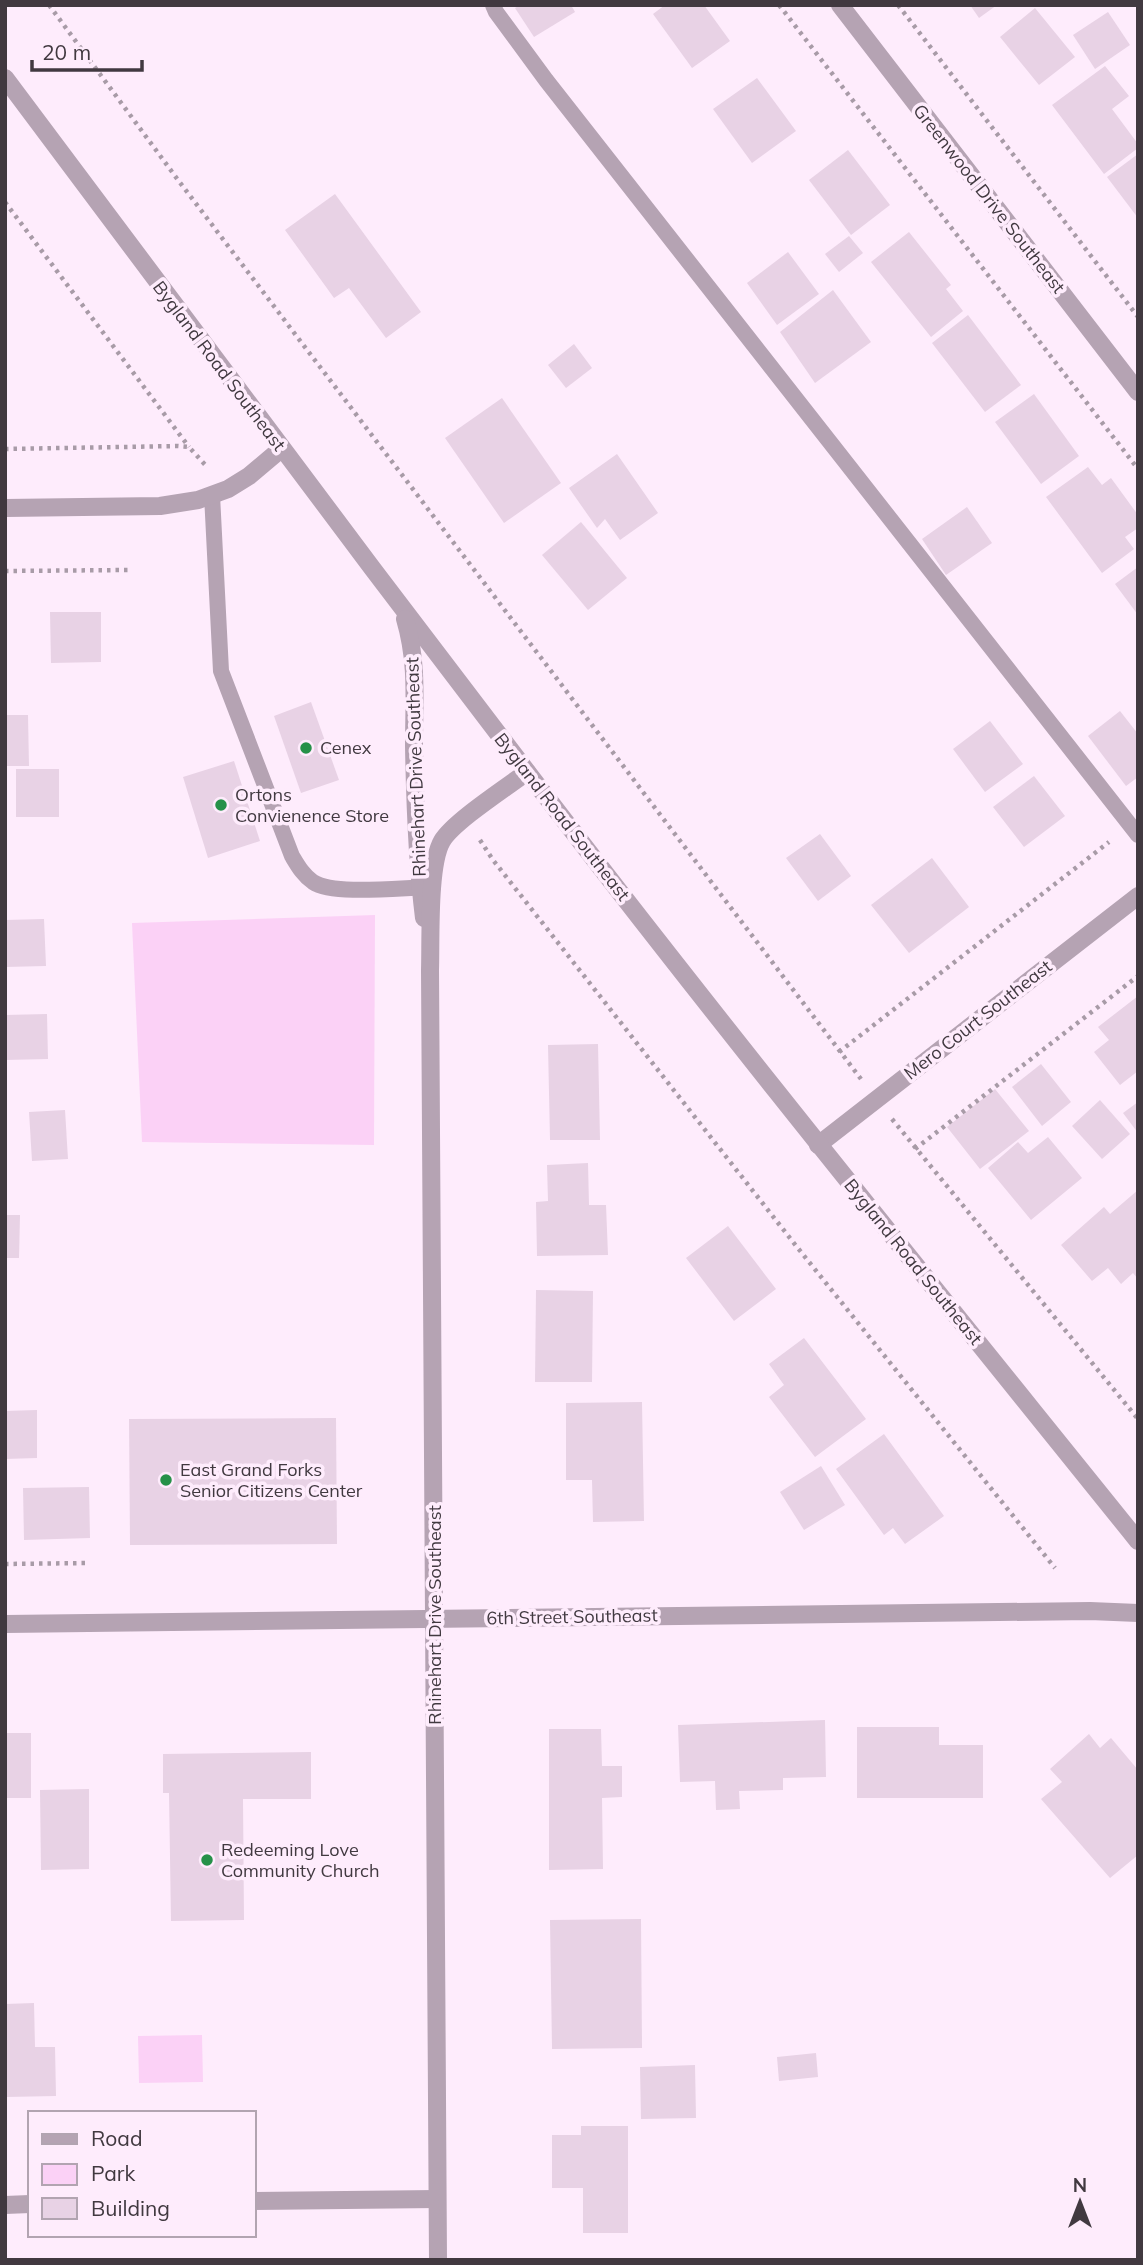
<svg xmlns="http://www.w3.org/2000/svg" width="1143" height="2265" viewBox="0 0 1143 2265" font-family="Mulish,sans-serif">
<style>
.green{fill:#fbd1f6}
.building{fill:#e8d2e5}
.lines{fill:none;stroke-linecap:round;stroke-linejoin:round}
.path{stroke:#a89ba7;stroke-width:4.5;stroke-dasharray:3.5 5;stroke-linecap:butt}
.service{stroke:#b5a3b3;stroke-width:16}
.minor{stroke:#b5a3b3;stroke-width:18}
.tertiary{stroke:#b5a3b3;stroke-width:18}
.poi-dot{fill:#269149;stroke:#feecfc;stroke-width:2.5}
.labels{text-anchor:middle;stroke-width:7;stroke-linejoin:round;paint-order:stroke}
.street-label{font-size:18px;fill:#413940;stroke:#feecfc}
.poi-label{font-size:18px;fill:#413940;stroke:#feecfc;text-anchor:start}
</style>
<rect width="100%" height="100%" fill="#feecfc"/>
<g class="green">
<path d="M375 915 374 1145 142 1142 132 923Z"/>
<path d="M202 2035 203 2082 139 2083 138 2036Z"/>
</g>
<g class="building">
<path d="M520 5H571L575 12 534 37 515 8Z"/>
<path d="M665 5H704L730 41 692 68 653 14Z"/>
<path d="M970 5H997L979 18Z"/>
<path d="M1035 8 1075 57 1039 85 1000 37Z"/>
<path d="M1108 12 1130 45 1095 69 1073 35Z"/>
<path d="M1105 66 1129 96 1112 109 1138 144V148L1104 174 1052 105Z"/>
<path d="M757 78 796 131 752 163 713 109Z"/>
<path d="M848 150 890 205 851 235 809 180Z"/>
<path d="M1138 154V218L1107 177Z"/>
<path d="M335 194 421 312 386 338 349 288 334 298 285 230Z"/>
<path d="M909 232 951 285 946 289 963 311 931 337 871 262Z"/>
<path d="M849 236 863 253 839 272 825 254Z"/>
<path d="M788 252 819 294 777 325 747 283Z"/>
<path d="M833 290 871 342 815 383 780 332Z"/>
<path d="M968 315 1021 385 985 412 932 343Z"/>
<path d="M574 344 592 368 566 388 548 365Z"/>
<path d="M1034 394 1079 456 1041 484 995 422Z"/>
<path d="M502 398 561 483 504 523 445 438Z"/>
<path d="M617 454 658 513 620 540 605 519 597 528 569 488Z"/>
<path d="M1088 467 1102 485 1111 478 1138 515V528L1125 537 1134 549 1102 573 1046 497Z"/>
<path d="M967 507 992 543 946 575 922 539Z"/>
<path d="M581 522 627 578 588 610 542 555Z"/>
<path d="M1138 567V615L1115 584Z"/>
<path d="M50 612H101V662L51 663Z"/>
<path d="M311 702 339 780 301 793 274 716Z"/>
<path d="M1120 711 1138 734V777L1126 786 1088 736Z"/>
<path d="M5 715H28L29 766H5Z"/>
<path d="M990 721 1023 764 985 792 953 749Z"/>
<path d="M234 761 260 841 208 858 183 777Z"/>
<rect x="16" y="769" width="43" height="48"/>
<path d="M1034 776 1065 816 1024 847 993 807Z"/>
<path d="M820 834 851 876 818 901 786 858Z"/>
<path d="M932 858 969 907 909 953 871 905Z"/>
<path d="M44 919 46 966 5 967V920Z"/>
<path d="M1138 996V1071L1120 1085 1094 1052 1109 1040 1098 1027Z"/>
<path d="M47 1014 48 1059 5 1060V1015Z"/>
<path d="M598 1044 600 1140H550L548 1045Z"/>
<path d="M1041 1064 1071 1102 1042 1126 1012 1087Z"/>
<path d="M995 1089 1029 1131 980 1169 947 1127Z"/>
<path d="M1100 1100 1130 1134 1102 1159 1072 1126Z"/>
<path d="M1138 1102V1133L1123 1113Z"/>
<path d="M65 1110 68 1159 32 1161 29 1112Z"/>
<path d="M1048 1137 1082 1178 1031 1220 988 1168 1018 1142 1028 1153Z"/>
<path d="M588 1163 589 1205H606L608 1255 537 1256 536 1202 548 1201 547 1165Z"/>
<path d="M1138 1190V1279L1133 1273 1121 1284 1108 1268 1092 1281 1061 1245 1104 1207 1110 1214Z"/>
<path d="M5 1215H20L19 1258H5Z"/>
<path d="M728 1226 776 1289 734 1321 686 1258Z"/>
<path d="M536 1290 593 1291 592 1382H535Z"/>
<path d="M804 1338 866 1419 815 1457 769 1397 784 1385 769 1364Z"/>
<path d="M642 1402 644 1521 593 1522 592 1480H566V1403Z"/>
<path d="M37 1410V1458L5 1459V1411Z"/>
<path d="M336 1418 337 1544 130 1545 129 1419Z"/>
<path d="M884 1434 944 1516 905 1544 893 1528 884 1535 836 1469Z"/>
<path d="M821 1466 845 1505 804 1530 780 1492Z"/>
<path d="M89 1487 90 1538 24 1540 23 1488Z"/>
<path d="M825 1720 826 1777 783 1778V1790L739 1791 740 1809 716 1810 715 1781 680 1782 678 1725Z"/>
<path d="M857 1727H939V1745H983V1798H857Z"/>
<path d="M549 1729H601L602 1766H622V1797L602 1798 603 1869 549 1870Z"/>
<rect x="5" y="1733" width="26" height="65"/>
<path d="M1089 1734 1100 1748 1111 1738 1138 1770V1855L1110 1878 1041 1799 1062 1782 1050 1769Z"/>
<path d="M311 1752V1799H243L244 1920 171 1921 169 1793H163V1754Z"/>
<path d="M89 1789V1869L41 1870 40 1790Z"/>
<path d="M641 1919 642 2048 552 2049 550 1920Z"/>
<path d="M34 2003 35 2047H55L56 2096 6 2097 5 2004Z"/>
<path d="M816 2053 818 2077 779 2081 777 2057Z"/>
<path d="M695 2065 696 2118 641 2119 640 2067Z"/>
<path d="M581 2126H628V2233H583V2188H552V2135H581Z"/>
</g>
<g class="lines">
<g class="path">
<path d="M49 5 178 180 861 1079"/>
<path d="M779 5 1138 469"/>
<path d="M898 5 1138 317"/>
<path d="M5 202 189 447"/>
<path d="M5 449 178 446 189 447 208 468"/>
<path d="M5 571 130 570"/>
<path d="M480 840 493 860 797 1247 1055 1568"/>
<path d="M839 1052 1109 842"/>
<path d="M892 1119 1138 1419"/>
<path d="M915 1149 1138 976"/>
<path d="M5 1564 89 1563"/>
</g>
<g class="service">
<path d="M493 5 496 12 546 80 1138 835"/>
<path d="M212 495 221 671 292 856C298 866 303 875 313 882 334 896 405 887 433 887"/>
</g>
<g class="minor">
<path d="M840 5 1138 392"/>
<path d="M5 508 160 506 198 500 228 489 249 476 281 449"/>
<path d="M818 1145 1138 896"/>
<path d="M5 1624 1090 1611 1138 1613"/>
<path d="M254 2201 437 2199"/>
<path d="M5 2205 30 2204"/>
</g>
<g class="tertiary">
<path d="M5 78C177 310 350 540 525 769 724 1030 932 1285 1138 1541"/>
<path d="M405 619C418 663 414 701 414 746 415 804 417 861 424 918"/>
<path d="M438 2260 430 970C431 940 428 865 442 841 453 822 507 787 527 772"/>
</g>
</g>
<g class="poi-dot">
<circle cx="306" cy="748" r="7"/>
<circle cx="221" cy="805" r="7"/>
<circle cx="166" cy="1480" r="7"/>
<circle cx="207" cy="1860" r="7"/>
</g>
<g class="labels">
<g class="street-label">
<text transform="translate(989 199) rotate(52)" y="6">Greenwood Drive Southeast</text>
<text transform="translate(219 366) rotate(53)" y="6">Bygland Road Southeast</text>
<text transform="translate(416 767) rotate(-92)" y="6">Rhinehart Drive Southeast</text>
<text transform="translate(562 817) rotate(52)" y="6">Bygland Road Southeast</text>
<text transform="translate(978 1020) rotate(-38)" y="6">Mero Court Southeast</text>
<text transform="translate(913 1262) rotate(51)" y="6">Bygland Road Southeast</text>
<text transform="translate(435 1615) rotate(-90)" y="6">Rhinehart Drive Southeast</text>
<text transform="translate(572 1617) rotate(-1)" y="6">6th Street Southeast</text>
</g>
<g class="poi-label">
<text x="320" y="754">Cenex</text>
<text x="235" y="801">Ortons<tspan x="235" dy="21">Convienence Store</tspan></text>
<text x="180" y="1476">East Grand Forks<tspan x="180" dy="21">Senior Citizens Center</tspan></text>
<text x="221" y="1856">Redeeming Love<tspan x="221" dy="21">Community Church</tspan></text>
</g>
</g>
<rect width="1143" height="2265" fill="none" stroke="#413940" stroke-width="14"/>
<rect x="28" y="2111" width="228" height="126" fill="#feecfc" stroke="#b2a4b1" stroke-width="2"/>
<rect x="42" y="2134" width="35" height="10" fill="#b5a3b3" stroke="#b2a4b1" stroke-width="2"/>
<text x="91" y="2146" font-size="21" fill="#413940">Road</text>
<rect x="42" y="2164" width="35" height="21" fill="#fbd1f6" stroke="#b2a4b1" stroke-width="2"/>
<text x="91" y="2181" font-size="21" fill="#413940">Park</text>
<rect x="42" y="2198" width="35" height="21" fill="#e8d2e5" stroke="#b2a4b1" stroke-width="2"/>
<text x="91" y="2216" font-size="21" fill="#413940">Building</text>
<g transform="translate(1080 2202)" stroke="#feecfc" stroke-width="5" paint-order="stroke">
<path d="M0-5L12 26L0 18L-12 26Z" fill="#413940"/>
<text y="-10" font-size="19" font-weight="bold" text-anchor="middle" fill="#413940">N</text>
</g>
<path d="M32 60v10h110v-10" fill="none" stroke="#413940" stroke-width="3.5"/>
<text x="42" y="60" font-size="21" fill="#413940" stroke="#feecfc" stroke-width="5" paint-order="stroke">20 m</text>
</svg>
